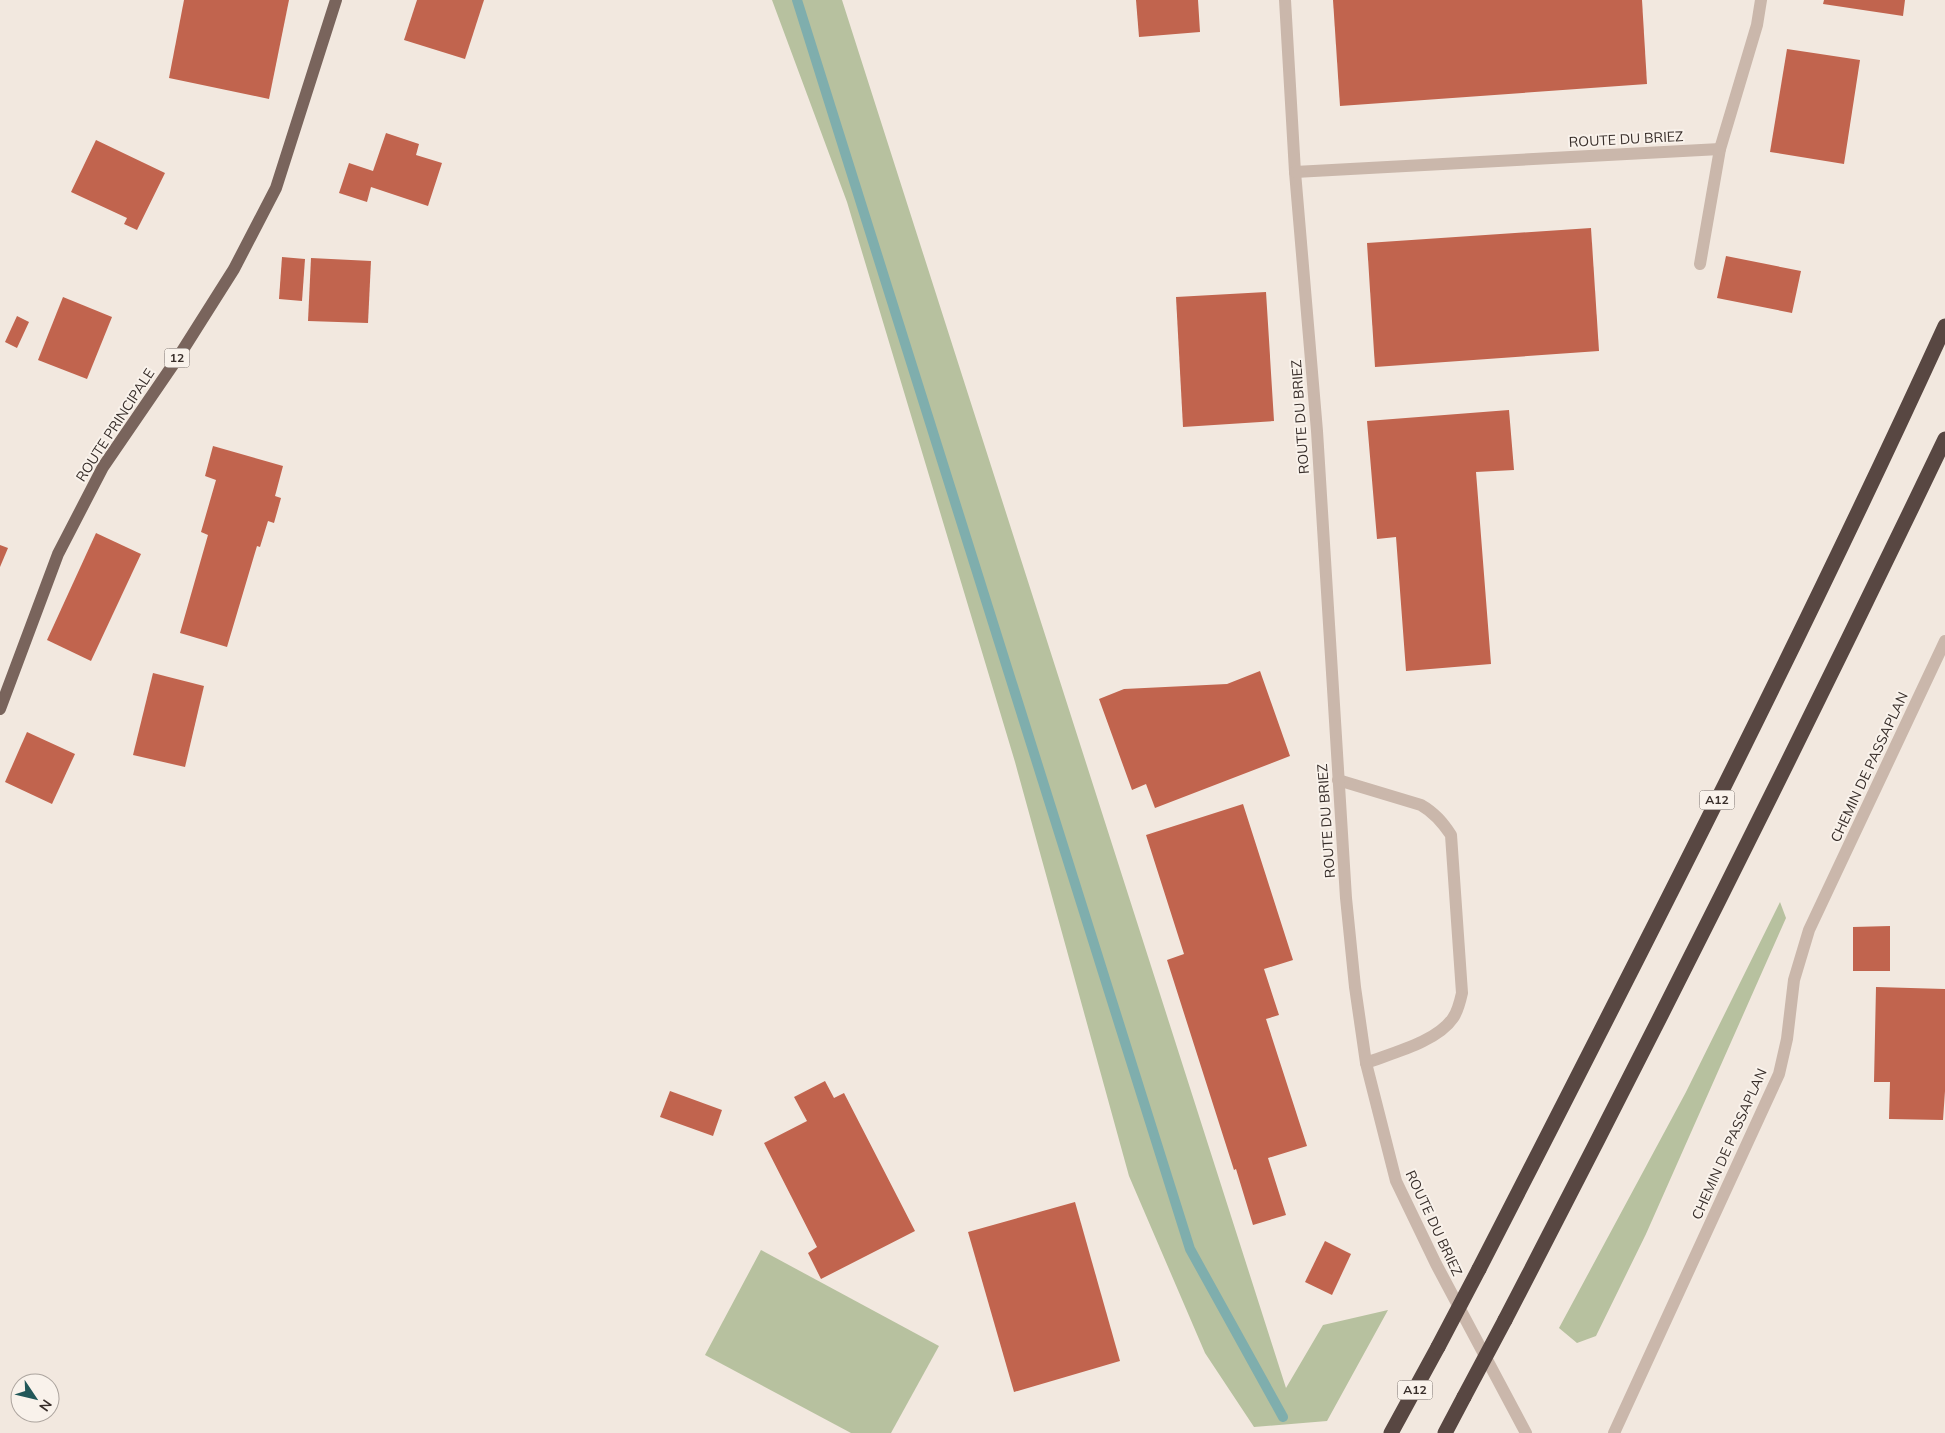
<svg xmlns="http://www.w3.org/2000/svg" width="1945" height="1433" viewBox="0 0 1945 1433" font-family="Mulish,sans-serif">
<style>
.green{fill:#b7c19f}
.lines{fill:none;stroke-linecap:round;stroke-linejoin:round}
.stream{stroke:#7faead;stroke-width:10}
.building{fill:#c1644e}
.lane{stroke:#cab7ab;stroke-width:12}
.street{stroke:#cab7ab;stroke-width:12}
.primary{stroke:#79645c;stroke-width:12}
.highway{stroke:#584742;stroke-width:15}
.highway-bridge{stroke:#584742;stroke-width:15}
.labels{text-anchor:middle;stroke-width:4;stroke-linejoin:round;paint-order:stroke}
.shield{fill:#f9f2eb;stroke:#726964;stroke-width:1}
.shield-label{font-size:12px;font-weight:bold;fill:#382e2a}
.street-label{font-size:14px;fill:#382e2a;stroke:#f9f2eb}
</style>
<rect width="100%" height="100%" fill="#f2e8df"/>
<g class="green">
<path d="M772 0H842L1286 1388 1323 1325 1388 1310 1327 1421 1254 1427 1205 1353 1129 1176 1015 762 847 202Z"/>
<path d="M1780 902 1786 918 1646 1234 1596 1336 1577 1343 1559 1328 1686 1092Z"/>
<path d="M761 1250 939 1346 891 1433H851L705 1355Z"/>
</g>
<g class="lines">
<path class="stream" d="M797 0 1190 1249 1283 1417"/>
</g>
<g class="building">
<path d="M184 0H289L269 99 169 78Z"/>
<path d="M417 0H484L465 59 404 40Z"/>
<path d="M1136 0H1198L1200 32 1139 37Z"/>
<path d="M1333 0H1642L1647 84 1340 106Z"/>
<path d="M1824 0H1905L1903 16 1823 4Z"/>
<path d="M1787 49 1860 60 1844 164 1770 152Z"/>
<path d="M386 133 419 144 416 155 442 163 428 206 371 187 367 202 339 193 349 163 373 171Z"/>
<path d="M96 140 165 173 137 230 124 224 127 218 71 192Z"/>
<path d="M1591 228 1599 351 1375 367 1367 243Z"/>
<path d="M1726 256 1801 271 1792 313 1717 298Z"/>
<path d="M282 257 305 259 302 301 279 299Z"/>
<path d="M311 258 371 261 368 323 308 321Z"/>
<path d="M1266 292 1274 421 1183 427 1176 297Z"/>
<path d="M63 297 112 317 87 379 38 360Z"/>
<path d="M17 316 29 322 17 348 5 342Z"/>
<path d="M1509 410 1514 470 1476 472 1491 664 1406 671 1396 537 1377 539 1367 421Z"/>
<path d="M213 446 283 466 275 496 281 498 274 523 268 521 260 547 257 546 227 647 180 633 208 535 201 532 216 480 205 476Z"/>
<path d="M96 533 141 554 91 661 47 640Z"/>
<path d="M0 545 8 548 0 567Z"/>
<path d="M1260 671 1290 756 1155 808 1146 784 1132 790 1099 699 1124 689 1227 684Z"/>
<path d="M153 673 204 686 185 767 133 755Z"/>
<path d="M27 732 75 754 52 804 5 782Z"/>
<path d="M1243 804 1293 960 1264 969 1279 1015 1266 1019 1307 1146 1268 1158 1286 1215 1253 1225 1236 1169 1234 1170 1167 960 1184 954 1146 835Z"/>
<path d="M1890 926V971H1853V927Z"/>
<path d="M1876 987 1945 989V1091L1943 1120 1889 1119 1890 1082H1874Z"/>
<path d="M825 1081 834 1098 844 1093 915 1231 821 1279 808 1253 817 1247 764 1143 807 1121 794 1097Z"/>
<path d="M670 1091 722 1110 713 1136 660 1117Z"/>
<path d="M1075 1202 1120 1361 1014 1392 968 1232Z"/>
<path d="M1325 1241 1351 1254 1332 1295 1305 1282Z"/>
</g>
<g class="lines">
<path class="lane" d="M1338 780 1421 805C1435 813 1443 823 1451 835L1462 993C1460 1002 1458 1011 1453 1018 1437 1042 1392 1053 1366 1063"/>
<g class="street">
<path d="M1285 0 1295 172 1317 431 1346 898 1355 987 1366 1063 1396 1181 1436 1264 1526 1433"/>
<path d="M1295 172 1720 149"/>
<path d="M1700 264 1720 149 1757 25 1761 0"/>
<path d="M1614 1433 1779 1074 1787 1039 1794 980 1809 930 1945 641"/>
</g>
<path class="primary" d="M0 709 58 554 103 467 179 356 234 269 276 188 336 0"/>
<g class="highway">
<path d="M1479 1269C1639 957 1799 645 1945 326"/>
<path d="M1505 1320C1656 1029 1803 735 1945 439"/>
<path d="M1391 1433 1438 1347"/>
<path d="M1445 1433 1464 1397"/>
</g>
<g class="highway-bridge">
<path d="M1438 1347 1479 1269"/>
<path d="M1464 1397 1505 1320"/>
</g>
</g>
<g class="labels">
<g class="shield">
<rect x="164.5" y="348.5" width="25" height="19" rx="4"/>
<rect x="1699.5" y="790.5" width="35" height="19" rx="4"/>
<rect x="1397.5" y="1380.5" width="35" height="19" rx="4"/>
</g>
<g class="shield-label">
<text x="177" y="362">12</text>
<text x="1717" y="804">A12</text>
<text x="1415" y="1394">A12</text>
</g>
<g class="street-label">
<text transform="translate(1626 139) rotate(-3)" y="5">ROUTE DU BRIEZ</text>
<text transform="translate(1300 417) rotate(-94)" y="5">ROUTE DU BRIEZ</text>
<text transform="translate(115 425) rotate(-57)" y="5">ROUTE PRINCIPALE</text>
<text transform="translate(1869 767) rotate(-65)" y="5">CHEMIN DE PASSAPLAN</text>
<text transform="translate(1326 821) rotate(-94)" y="5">ROUTE DU BRIEZ</text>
<text transform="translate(1729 1144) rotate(-66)" y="5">CHEMIN DE PASSAPLAN</text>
<text transform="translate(1434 1223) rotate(65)" y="5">ROUTE DU BRIEZ</text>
</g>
</g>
<g transform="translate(35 1398) rotate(125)"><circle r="24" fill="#f9f2eb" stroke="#aca49e"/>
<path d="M0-4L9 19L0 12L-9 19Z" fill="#215758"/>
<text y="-8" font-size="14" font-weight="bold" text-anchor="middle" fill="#382e2a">N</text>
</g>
</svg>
